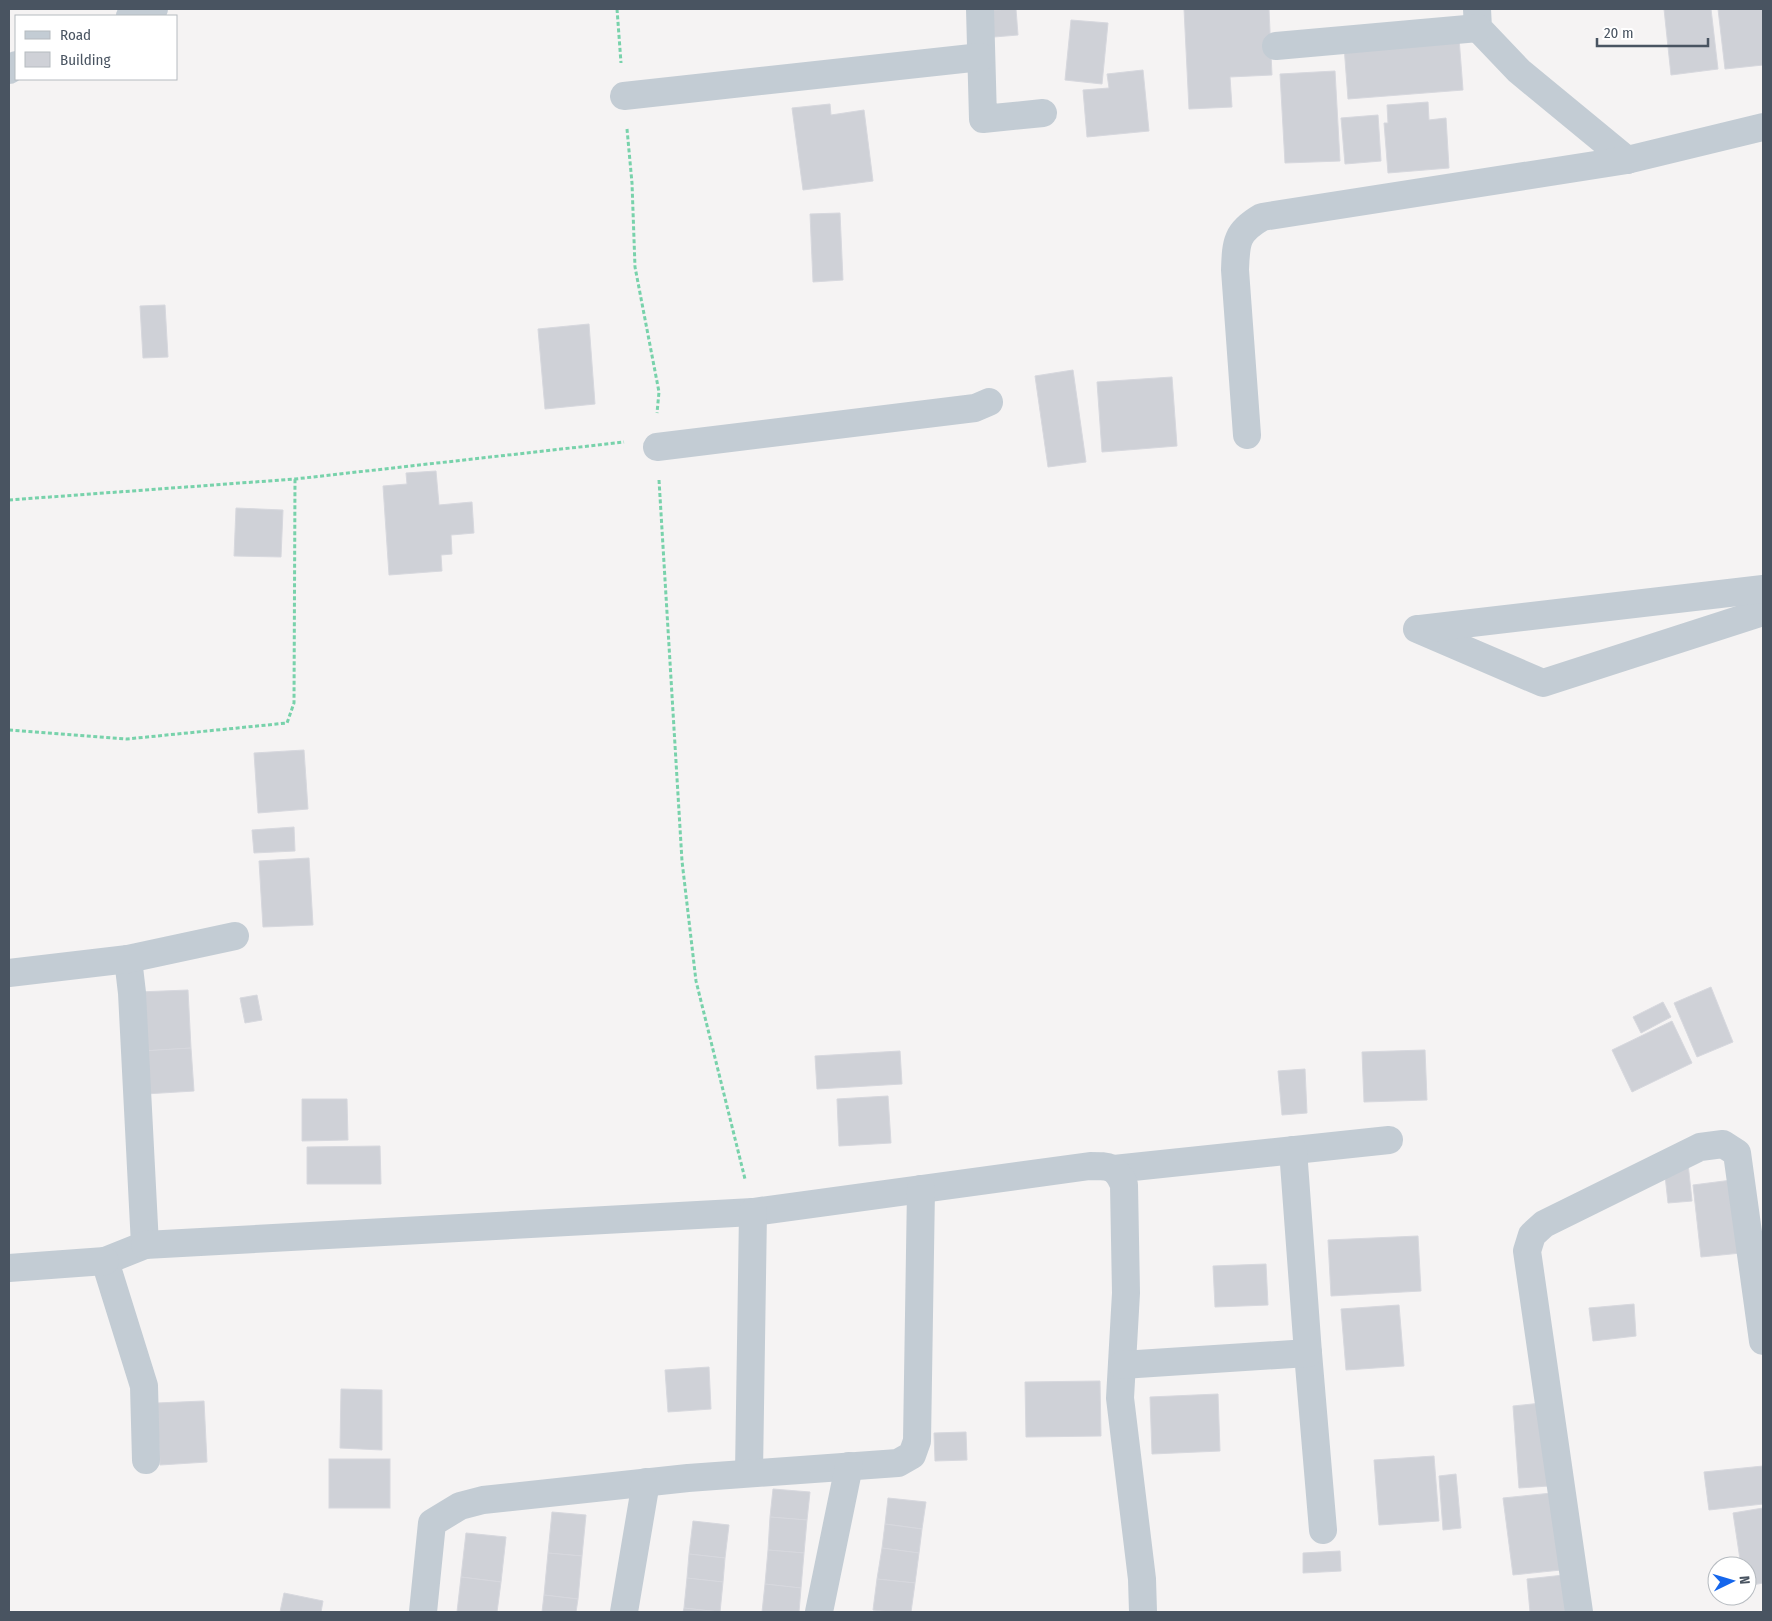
<svg xmlns="http://www.w3.org/2000/svg" width="1772" height="1621" viewBox="0 0 1772 1621" font-family="'Fira Sans Condensed',sans-serif">
<style>
.building{fill:#cfd1d7;stroke:#d7d8de}
.lines{fill:none;stroke-linecap:round;stroke-linejoin:round}
.path{stroke:#78d2ab;stroke-width:3;stroke-dasharray:4 2.5;stroke-linecap:butt}
.minor{stroke:#c3ccd4;stroke-width:28}
</style>
<rect width="100%" height="100%" fill="#f5f3f3"/>
<g class="building">
<path d="M1016 9 1018 35 994 37 992 10Z"/>
<path d="M1184 9H1269L1272 75 1230 77 1232 107 1189 109Z"/>
<path d="M1664 9H1711L1718 69 1671 75Z"/>
<path d="M1718 9H1763V65L1725 69Z"/>
<path d="M1071 20 1108 23 1102 84 1065 80Z"/>
<path d="M1459 38 1463 90 1348 99 1344 46Z"/>
<path d="M1143 70 1149 131 1087 137 1083 90 1109 88 1107 74Z"/>
<path d="M1335 71 1340 161 1285 163 1280 74Z"/>
<path d="M1428 102 1429 120 1446 118 1449 168 1388 173 1384 123H1388L1387 105Z"/>
<path d="M830 104 831 115 864 110 873 181 803 190 792 108Z"/>
<path d="M1378 115 1381 161 1345 164 1341 118Z"/>
<path d="M840 213 843 280 813 282 810 214Z"/>
<path d="M165 305 168 357 143 358 140 306Z"/>
<path d="M589 324 595 404 545 409 538 329Z"/>
<path d="M1073 370 1086 462 1048 467 1035 376Z"/>
<path d="M1172 377 1177 446 1102 452 1097 382Z"/>
<path d="M436 471 439 505 472 502 474 533 451 535 452 554 441 555 442 571 389 575 383 486 407 484 406 473Z"/>
<path d="M236 508 283 510 281 557 234 556Z"/>
<path d="M304 750 308 809 258 813 254 753Z"/>
<path d="M294 827 295 851 254 853 252 830Z"/>
<path d="M309 858 313 925 263 927 259 861Z"/>
<path d="M1711 987 1733 1042 1697 1057 1674 1003Z"/>
<path d="M188 990 191 1048 142 1051 139 992Z"/>
<path d="M257 995 262 1020 245 1023 240 998Z"/>
<path d="M1663 1002 1671 1017 1641 1033 1633 1017Z"/>
<path d="M1672 1021 1692 1063 1632 1092 1612 1050Z"/>
<path d="M191 1048 194 1091 145 1094 142 1051Z"/>
<path d="M1425 1050 1427 1100 1364 1102 1362 1052Z"/>
<path d="M900 1051 902 1084 817 1089 815 1056Z"/>
<path d="M1305 1069 1307 1113 1282 1115 1278 1071Z"/>
<path d="M888 1096 891 1143 839 1146 837 1099Z"/>
<path d="M302 1099H347L348 1140 302 1141Z"/>
<path d="M380 1146 381 1184H307V1147Z"/>
<path d="M1688 1163 1692 1201 1668 1203 1664 1166Z"/>
<path d="M1732 1180 1741 1253 1701 1257 1693 1185Z"/>
<path d="M1418 1236 1421 1291 1331 1296 1328 1240Z"/>
<path d="M1266 1264 1268 1305 1215 1307 1213 1266Z"/>
<path d="M1634 1304 1636 1336 1593 1341 1589 1308Z"/>
<path d="M1399 1305 1404 1366 1346 1370 1341 1309Z"/>
<path d="M709 1367 711 1409 668 1412 665 1370Z"/>
<path d="M1100 1381 1101 1436 1026 1437 1025 1382Z"/>
<path d="M341 1389 382 1390V1450L340 1448Z"/>
<path d="M1218 1394 1220 1451 1152 1454 1150 1397Z"/>
<path d="M204 1401 207 1462 160 1465 157 1403Z"/>
<path d="M1542 1403 1549 1486 1519 1488 1513 1406Z"/>
<path d="M966 1432 967 1460 935 1461 934 1433Z"/>
<path d="M1434 1456 1439 1521 1379 1525 1374 1460Z"/>
<rect x="329" y="1459" width="61" height="49"/>
<path d="M1763 1466V1504L1709 1510 1704 1472Z"/>
<path d="M1456 1474 1461 1528 1443 1530 1439 1476Z"/>
<path d="M773 1489 810 1492 807 1520 770 1517Z"/>
<path d="M1552 1493 1561 1570 1513 1575 1503 1498Z"/>
<path d="M888 1498 926 1502 922 1529 885 1524Z"/>
<path d="M1763 1508V1583L1747 1586V1566H1741L1733 1513Z"/>
<path d="M552 1512 586 1515 582 1556 548 1553Z"/>
<path d="M770 1517 807 1520 804 1553 768 1550Z"/>
<path d="M693 1521 729 1525 725 1558 689 1554Z"/>
<path d="M885 1524 922 1529 919 1553 882 1548Z"/>
<path d="M466 1533 506 1537 501 1582 461 1577Z"/>
<path d="M882 1548 919 1553 915 1583 877 1579Z"/>
<path d="M768 1550 804 1553 801 1588 765 1584Z"/>
<path d="M1340 1551 1341 1571 1303 1573V1553Z"/>
<path d="M548 1553 582 1556 578 1599 544 1595Z"/>
<path d="M689 1554 725 1558 723 1582 687 1578Z"/>
<path d="M1564 1575 1568 1612H1530L1527 1579Z"/>
<path d="M461 1577 501 1582 497 1612H457Z"/>
<path d="M687 1578 723 1582 720 1612 684 1608Z"/>
<path d="M877 1579 915 1583 911 1612H890L873 1610Z"/>
<path d="M765 1584 801 1588 799 1612H762Z"/>
<path d="M284 1593 323 1601 321 1612H280Z"/>
<path d="M544 1595 578 1599 576 1612H542Z"/>
<path d="M684 1608 720 1612H683Z"/>
</g>
<g class="lines">
<g class="path">
<path d="M617 9 621 63"/>
<path d="M627 129 632 183 635 267 659 392 657 413"/>
<path d="M659 480 682 861 696 981 745 1179"/>
<path d="M9 500 295 479 624 442"/>
<path d="M9 730 127 739 287 723 294 703 295 479"/>
</g>
<g class="minor">
<path d="M980 9 983 119 1043 113"/>
<path d="M1477 9 1478 28 1519 71 1627 160"/>
<path d="M130 16 154 9"/>
<path d="M1276 46 1478 28"/>
<path d="M9 70 16 65"/>
<path d="M624 96 981 57"/>
<path d="M1247 435 1235 270C1236 242 1236 232 1262 217L1627 160 1763 127"/>
<path d="M657 447 975 408 989 402"/>
<path d="M1417 629 1543 683 1763 612"/>
<path d="M1420 629 1763 589"/>
<path d="M128 959 132 993 145 1245 105 1261 144 1386 146 1460"/>
<path d="M9 973 128 959 235 936"/>
<path d="M1114 1169 1389 1140"/>
<path d="M145 1245 753 1212 1090 1166C1110 1166 1116 1166 1124 1185L1126 1293 1120 1398 1142 1579 1143 1612"/>
<path d="M9 1268 105 1261"/>
<path d="M1308 1353 1323 1530"/>
<path d="M1122 1365 1308 1353 1293 1150"/>
<path d="M749 1473 753 1212"/>
<path d="M423 1612 432 1523 460 1506 483 1500 688 1478 898 1463 912 1455 917 1441 921 1189"/>
<path d="M624 1612 646 1482"/>
<path d="M819 1612 849 1466"/>
<path d="M1579 1612 1527 1251 1532 1235 1544 1224 1700 1147 1723 1144 1737 1153 1763 1341"/>
</g>
</g>
<rect width="1772" height="1621" fill="none" stroke="#495461" stroke-width="20"/>
<rect x="15" y="15" width="162" height="65" fill="#ffffff" stroke="#b6bbc0"/>
<rect x="25" y="31" width="25" height="8" fill="#c3ccd4" stroke="#b6bbc0"/>
<text x="60" y="40" font-size="15" fill="#495461">Road</text>
<rect x="25" y="52" width="25" height="15" fill="#cfd1d7" stroke="#b6bbc0"/>
<text x="60" y="65" font-size="15" fill="#495461">Building</text>
<g transform="translate(1732 1581) rotate(85)"><circle r="24" fill="#ffffff" stroke="#b6bbc0"/>
<path d="M0-4L9 19L0 12L-9 19Z" fill="#1566ec"/>
<text y="-8" font-size="14" font-weight="bold" text-anchor="middle" fill="#495461">N</text>
</g>
<path d="M1597 38v8h111v-8" fill="none" stroke="#495461" stroke-width="2.5"/>
<text x="1604" y="38" font-size="15" fill="#495461" stroke="#ffffff" stroke-width="4" paint-order="stroke">20 m</text>
</svg>
